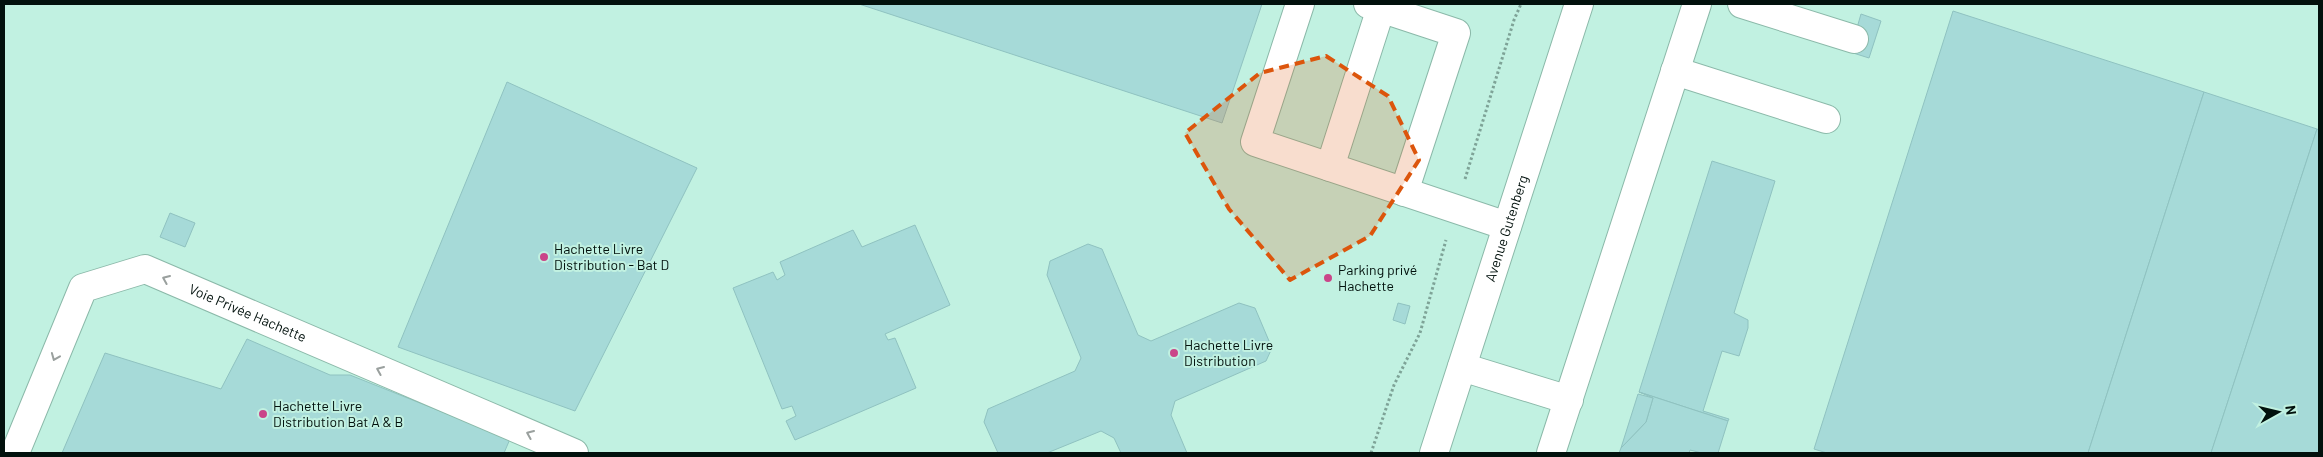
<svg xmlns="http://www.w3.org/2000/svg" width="2323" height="457" viewBox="0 0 2323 457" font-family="Barlow,sans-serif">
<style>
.building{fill:#a6dad8;stroke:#8fc2c0}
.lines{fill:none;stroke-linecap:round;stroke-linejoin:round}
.minor-casing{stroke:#8bb9a9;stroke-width:30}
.path{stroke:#7ea397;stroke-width:3;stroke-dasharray:2.5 2.5;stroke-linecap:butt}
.minor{stroke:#fff;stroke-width:28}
.oneway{stroke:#9aa09e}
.marked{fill:#dc550c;fill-opacity:0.2;stroke:#dc550c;stroke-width:4;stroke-dasharray:10 6;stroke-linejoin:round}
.poi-dot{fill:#ca4589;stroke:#c1f1e1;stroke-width:2}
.labels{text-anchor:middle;stroke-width:4;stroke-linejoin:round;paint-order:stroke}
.street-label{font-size:14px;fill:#02110d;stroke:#c1f1e1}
.poi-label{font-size:14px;fill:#02110d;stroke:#c1f1e1;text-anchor:start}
</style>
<rect width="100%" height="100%" fill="#c1f1e1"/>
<g class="building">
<path d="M859 4H1262L1222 123Z"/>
<path d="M1953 11 2204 92 2088 453H1827L1814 449Z"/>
<path d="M1861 14 1881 21 1869 58 1850 52Z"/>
<path d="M507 82 697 168 575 411 398 347Z"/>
<path d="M2204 92 2317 129 2211 453H2088Z"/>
<path d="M2317 129 2319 130V453H2211Z"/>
<path d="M1712 161 1775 181 1734 313 1748 320V328L1739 356 1722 351 1703 411 1729 419 1728 421 1639 392Z"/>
<path d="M170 213 195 223 185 247 160 237Z"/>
<path d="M915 225 950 305 885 334 888 340 895 338 916 388 795 440 786 421 796 416 792 406 782 409 733 288 773 272 777 280 785 275 780 262 853 230 862 247Z"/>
<path d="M1088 244 1102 249 1138 335 1151 341 1239 303 1255 308 1272 348 1266 361 1175 401 1171 415 1187 453H1121L1114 438 1101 431 1047 453H998L984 422 988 409 1075 371 1081 358 1047 275 1050 261Z"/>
<path d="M1398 303 1410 306 1405 324 1393 320Z"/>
<path d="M247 339 330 375H350L510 439 504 453H62L105 353 221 389Z"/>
<path d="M1639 392 1728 421 1718 453H1702L1690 450 1689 453H1619L1621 448 1646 422 1653 398Z"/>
<path d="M1638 394 1653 398 1646 422 1621 448Z"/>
</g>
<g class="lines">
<g class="minor-casing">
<g id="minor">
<path d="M1300 4 1255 142 1507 226"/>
<path d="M1368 4 1456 33 1404 192"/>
<path d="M1742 4 1854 39"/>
<path d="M1675 71 1826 119"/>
<path d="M1330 167 1381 8"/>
<path d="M1462 367 1569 400"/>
<path id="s1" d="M15 453 83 288 145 269 574 453"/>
<path id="s2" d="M1434 453 1579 4"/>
<path d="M1551 453 1697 4"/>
</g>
</g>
<g class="path">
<path d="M1465 179 1514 20 1521 4"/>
<path d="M1371 453 1394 385 1420 333 1446 240"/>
</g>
<use href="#minor" class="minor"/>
</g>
<defs><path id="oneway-chevron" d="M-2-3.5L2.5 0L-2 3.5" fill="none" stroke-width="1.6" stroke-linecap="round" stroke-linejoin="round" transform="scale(1.25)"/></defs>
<g class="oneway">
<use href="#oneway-chevron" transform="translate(166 279) rotate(-157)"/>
<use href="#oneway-chevron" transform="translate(55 357) rotate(112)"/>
<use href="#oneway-chevron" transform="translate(380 370) rotate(-157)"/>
<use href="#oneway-chevron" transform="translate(530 434) rotate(-157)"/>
</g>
<path class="marked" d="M1326 56 1388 96 1419 160 1370 236 1290 280 1229 209 1185 133 1260 73Z"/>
<g class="poi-dot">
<circle cx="544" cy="257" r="5"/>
<circle cx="1328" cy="278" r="5"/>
<circle cx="1174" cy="353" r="5"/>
<circle cx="263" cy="414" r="5"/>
</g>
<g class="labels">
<g class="street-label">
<text dy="5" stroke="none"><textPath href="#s2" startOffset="236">Avenue Gutenberg</textPath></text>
<text dy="5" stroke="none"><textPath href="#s1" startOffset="355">Voie Privée Hachette</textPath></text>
</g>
<g class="poi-label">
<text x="554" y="254">Hachette Livre<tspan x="554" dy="16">Distribution - Bat D</tspan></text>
<text x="1338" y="275">Parking privé<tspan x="1338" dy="16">Hachette</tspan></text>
<text x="1184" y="350">Hachette Livre<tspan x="1184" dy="16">Distribution</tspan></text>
<text x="273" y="411">Hachette Livre<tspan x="273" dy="16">Distribution Bat A &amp; B</tspan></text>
</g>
</g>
<rect width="2323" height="457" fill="none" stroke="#02110d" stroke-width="10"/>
<g transform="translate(2278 412) rotate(82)" stroke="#c1f1e1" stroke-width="4" paint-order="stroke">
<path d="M0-4L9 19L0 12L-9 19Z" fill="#02110d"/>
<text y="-8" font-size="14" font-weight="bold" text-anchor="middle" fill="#02110d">N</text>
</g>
</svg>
